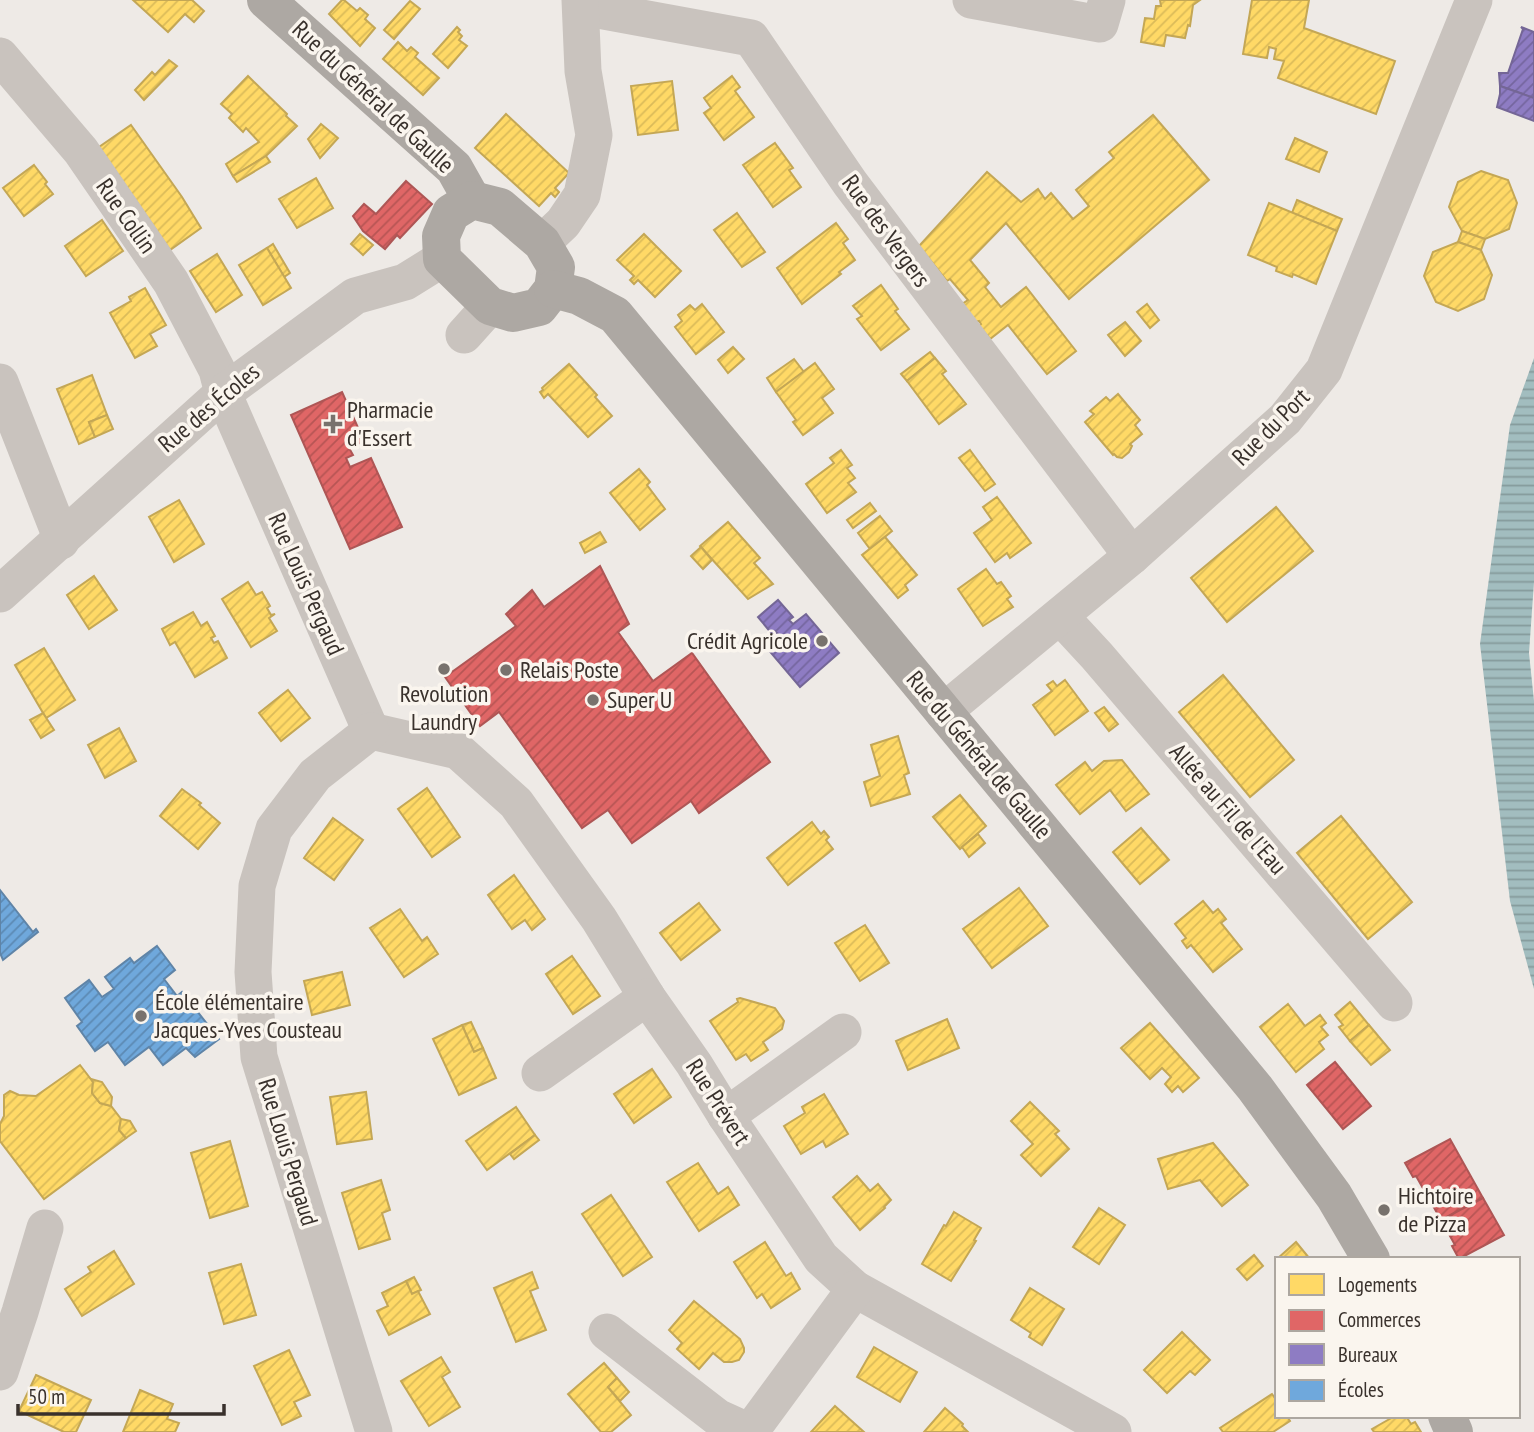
<svg xmlns="http://www.w3.org/2000/svg" width="1534" height="1432" viewBox="0 0 1534 1432" font-family="'PT Sans Narrow',sans-serif">
<style>
.water{fill:url(#water-rules)}
.homes{fill:url(#homes-hatch);stroke:#c4a755;stroke-width:2}
.shops{fill:url(#shops-hatch);stroke:#ae5655;stroke-width:2}
.offices{fill:url(#offices-hatch);stroke:#746696;stroke-width:2}
.schools{fill:url(#schools-hatch);stroke:#5f84a7;stroke-width:2}
.lines{fill:none;stroke-linecap:round;stroke-linejoin:round}
.minor{stroke:#c9c3be;stroke-width:37}
.major{stroke:#ada8a3;stroke-width:38}
.poi-dot{fill:#78726d;stroke:#faf5ee;stroke-width:2.5}
.labels{text-anchor:middle;stroke-width:7;stroke-linejoin:round;paint-order:stroke}
.street-label{font-size:24px;fill:#39312c;stroke:#faf5ee}
.poi-label{font-size:24px;fill:#39312c;stroke:#faf5ee;text-anchor:start}
</style>
<defs>
<pattern id="water-rules" width="6" height="5" patternUnits="userSpaceOnUse" patternTransform="scale(1.75)"><rect width="6" height="5" fill="#a2bdbf"/><path d="M0 2.5h6" fill="none" stroke="#859a9b"/></pattern>
<pattern id="homes-hatch" width="6" height="6" patternUnits="userSpaceOnUse" patternTransform="scale(1.75)"><rect width="6" height="6" fill="#ffd966"/><path d="M-1 1l2-2M0 6l6-6M5 7l2-2" fill="none" stroke="#dbbb59"/></pattern>
<pattern id="shops-hatch" width="6" height="6" patternUnits="userSpaceOnUse" patternTransform="scale(1.75)"><rect width="6" height="6" fill="#e06666"/><path d="M-1 1l2-2M0 6l6-6M5 7l2-2" fill="none" stroke="#b75554"/></pattern>
<pattern id="offices-hatch" width="6" height="6" patternUnits="userSpaceOnUse" patternTransform="scale(1.75)"><rect width="6" height="6" fill="#8e7cc3"/><path d="M-1 1l2-2M0 6l6-6M5 7l2-2" fill="none" stroke="#75669f"/></pattern>
<pattern id="schools-hatch" width="6" height="6" patternUnits="userSpaceOnUse" patternTransform="scale(1.75)"><rect width="6" height="6" fill="#6fa8dc"/><path d="M-1 1l2-2M0 6l6-6M5 7l2-2" fill="none" stroke="#5c89b3"/></pattern>
</defs>
<rect width="100%" height="100%" fill="#eeeae6"/>
<path class="water" d="M1534 358V582L1529 653 1534 701V989L1510 901 1480 644 1510 425Z"/>
<g class="homes">
<path d="M133 0H192L204 11 194 22 185 14 168 32Z"/>
<path d="M342 0H344L357 11 360 8 368 15 365 19 375 28 360 46 329 14Z"/>
<path d="M1160 0H1200L1193 5 1190 26 1188 25 1185 38 1166 35 1164 46 1141 42 1145 18 1154 19 1156 6H1161Z"/>
<path d="M1252 0H1309L1304 28 1395 61 1376 114 1278 78 1284 61 1274 59 1276 49 1269 47 1267 58 1243 54Z"/>
<path d="M410 1 420 9 394 39 384 30Z"/>
<path d="M457 27 460 30 458 32 462 36 459 40 467 46 448 68 433 54Z"/>
<path d="M398 42 407 51 411 47 418 53 415 57 439 78 423 95 383 59Z"/>
<path d="M169 60 177 66 144 100 135 90 152 72 155 75Z"/>
<path d="M248 76 287 114 286 116 297 126 266 156 233 176 226 164 259 142 246 128 243 132 229 118 232 114 221 104Z"/>
<path d="M732 76 740 87 735 91 754 117 724 140 704 113 711 108 704 98Z"/>
<path d="M672 81 678 130 638 135 631 86Z"/>
<path d="M506 114 569 173 555 188 559 192 555 197 551 193 539 206 475 148Z"/>
<path d="M1153 115 1209 180 1069 299 1006 223 970 260 989 283 985 287 1001 307 1026 287 1076 351 1047 374 1008 325 990 339 979 326 981 324 979 321 976 322 962 304 968 300 950 279 947 281 919 246 987 172 1021 202 1038 189 1045 199 1051 193 1073 219 1089 206 1076 190 1114 158 1109 152Z"/>
<path d="M321 124 338 138 320 158 308 139Z"/>
<path d="M131 125 182 197 201 228 170 250 99 147Z"/>
<path d="M1295 138 1327 152 1319 172 1286 159Z"/>
<path d="M775 143 793 168 789 170 801 187 773 207 743 165Z"/>
<path d="M266 156 270 162 237 182 233 176Z"/>
<path d="M34 165 47 182 45 184 53 194 24 216 3 188Z"/>
<path d="M1481 171 1508 180 1517 203 1509 229 1485 239 1462 231 1449 207 1458 182Z"/>
<path d="M316 178 333 208 297 228 279 199Z"/>
<path d="M1297 200 1342 219 1337 231 1292 213Z"/>
<path d="M1269 203 1337 231 1316 284 1293 274 1292 277 1276 271 1277 267 1248 255Z"/>
<path d="M737 213 765 252 742 267 714 230Z"/>
<path d="M102 220 123 251 86 276 65 246Z"/>
<path d="M836 223 848 239 843 243 855 260 839 272 841 274 802 304 777 268Z"/>
<path d="M1462 231 1485 239 1481 250 1458 242Z"/>
<path d="M360 234 373 245 363 255 351 244Z"/>
<path d="M644 234 681 271 655 297 638 280 634 284 630 280 634 276 617 260Z"/>
<path d="M1458 242 1481 250 1492 275 1484 299 1458 311 1436 302 1424 276 1433 252Z"/>
<path d="M273 244 290 273 284 277 267 248Z"/>
<path d="M267 248 291 288 263 305 239 265Z"/>
<path d="M217 254 242 295 216 312 190 271Z"/>
<path d="M881 285 898 309 895 311 909 329 881 350 857 319 862 316 853 306Z"/>
<path d="M145 288 166 325 150 334 157 346 135 358 110 313 131 301 129 297Z"/>
<path d="M702 304 724 332 696 354 675 327 682 321 678 315 690 305 695 310Z"/>
<path d="M1147 304 1159 320 1150 328 1137 312Z"/>
<path d="M1125 322 1141 341 1125 356 1108 335Z"/>
<path d="M733 347 744 359 728 373 718 360Z"/>
<path d="M930 352 935 358 907 381 901 374Z"/>
<path d="M935 358 946 371 942 374 966 404 939 424 907 381Z"/>
<path d="M794 359 804 372 776 392 767 378Z"/>
<path d="M815 363 834 389 822 398 833 413 803 435 793 422 796 420 776 392Z"/>
<path d="M569 364 597 395 595 397 612 416 588 437 548 394 544 398 540 392 543 390 542 388Z"/>
<path d="M92 375 107 415 89 422 95 437 79 444 57 389Z"/>
<path d="M1118 394 1140 420 1135 425 1142 434 1130 444 1132 446 1129 452 1122 458 1117 457 1114 454 1113 455 1085 422 1094 414 1090 411 1106 397 1110 401Z"/>
<path d="M107 415 113 429 95 437 89 422Z"/>
<path d="M841 450 852 465 847 468 855 478 848 483 856 492 827 513 806 484 834 463 830 458Z"/>
<path d="M970 450 995 484 985 491 959 458Z"/>
<path d="M639 469 650 482 647 485 665 509 640 530 610 493Z"/>
<path d="M997 497 1031 543 1010 558 1007 553 995 562 974 533 992 520 983 507Z"/>
<path d="M179 500 204 544 174 562 149 517Z"/>
<path d="M870 503 876 511 853 528 847 520Z"/>
<path d="M1276 507 1313 551 1227 622 1191 578Z"/>
<path d="M880 516 892 531 870 549 858 533Z"/>
<path d="M728 522 760 558 754 563 773 584 748 599 700 546Z"/>
<path d="M600 532 606 542 585 553 580 543Z"/>
<path d="M885 537 917 575 905 585 908 590 898 598 862 555Z"/>
<path d="M701 547 712 560 703 569 691 556Z"/>
<path d="M986 569 997 584 1001 582 1011 596 1007 599 1013 607 983 626 958 589Z"/>
<path d="M94 576 117 610 89 629 67 595Z"/>
<path d="M248 582 256 595 262 592 270 606 267 608 271 615 275 614 269 618 277 631 251 647 222 599Z"/>
<path d="M193 612 201 626 207 622 215 636 211 638 214 643 218 641 227 658 195 677 175 642 170 645 162 629Z"/>
<path d="M44 648 75 700 46 718 15 665Z"/>
<path d="M1223 675 1294 760 1250 797 1179 712Z"/>
<path d="M1065 680 1088 711 1055 735 1033 705 1052 691 1047 685 1053 681 1057 686Z"/>
<path d="M288 690 310 718 281 741 259 713Z"/>
<path d="M1104 707 1118 724 1109 731 1095 713Z"/>
<path d="M43 713 54 730 41 738 30 720Z"/>
<path d="M119 728 136 761 105 778 88 745Z"/>
<path d="M898 736 909 773 904 775 910 794 871 806 864 782 880 776 871 745Z"/>
<path d="M1122 760 1149 794 1126 811 1110 790 1080 814 1056 785 1085 762 1092 771 1104 761Z"/>
<path d="M427 788 460 837 432 857 398 809Z"/>
<path d="M182 789 201 803 199 805 220 823 198 849 160 816Z"/>
<path d="M960 795 986 826 960 849 933 817Z"/>
<path d="M1341 816 1412 902 1368 939 1297 853Z"/>
<path d="M333 818 363 840 334 880 304 858Z"/>
<path d="M812 822 821 834 824 831 829 837 826 840 833 849 788 885 767 858Z"/>
<path d="M1141 828 1169 860 1140 884 1113 852Z"/>
<path d="M978 834 985 843 969 857 962 847Z"/>
<path d="M514 875 545 919 532 930 525 920 512 929 488 895Z"/>
<path d="M1019 888 1048 926 992 968 963 929Z"/>
<path d="M1203 901 1213 913 1218 909 1226 919 1221 923 1242 949 1213 972 1191 945 1187 948 1182 941 1186 938 1175 924Z"/>
<path d="M699 903 720 930 681 960 660 933Z"/>
<path d="M400 909 422 941 427 937 438 954 404 977 370 928Z"/>
<path d="M865 925 889 963 860 981 835 943Z"/>
<path d="M572 956 600 996 573 1014 546 974Z"/>
<path d="M342 972 350 1005 312 1015 304 981Z"/>
<path d="M740 998 775 1008 784 1021 782 1029 763 1042 768 1050 751 1061 746 1054 736 1060 710 1021 738 1002 737 999Z"/>
<path d="M1350 1002 1369 1025 1350 1041 1339 1027 1343 1025 1335 1015Z"/>
<path d="M1288 1004 1305 1026 1320 1015 1326 1023 1321 1027 1328 1035 1319 1042 1324 1049 1296 1072 1260 1027Z"/>
<path d="M947 1019 959 1048 908 1070 896 1041Z"/>
<path d="M471 1022 483 1048 474 1052 462 1025Z"/>
<path d="M1150 1023 1199 1078 1183 1092 1178 1086 1172 1092 1165 1084 1171 1077 1162 1068 1150 1079 1121 1048Z"/>
<path d="M462 1025 474 1052 483 1048 496 1078 459 1095 433 1039Z"/>
<path d="M1369 1025 1390 1050 1371 1065 1350 1041Z"/>
<path d="M80 1065 93 1082 92 1093 100 1103 111 1106 121 1119 119 1130 126 1138 44 1199 0 1141V1124L4 1116V1095L10 1091 19 1095 36 1096Z"/>
<path d="M652 1069 671 1097 634 1123 614 1094Z"/>
<path d="M91 1079 102 1082 112 1097 111 1106 100 1103 92 1093 93 1082Z"/>
<path d="M366 1092 372 1139 337 1144 330 1097Z"/>
<path d="M824 1094 848 1134 826 1147 823 1141 801 1154 784 1126 805 1113 802 1107Z"/>
<path d="M1030 1102 1059 1131 1055 1134 1069 1149 1041 1176 1021 1155 1033 1144 1011 1121Z"/>
<path d="M516 1107 535 1135 487 1170 466 1141Z"/>
<path d="M121 1119 130 1121 136 1131 126 1138 119 1130Z"/>
<path d="M535 1135 539 1140 514 1159 510 1154Z"/>
<path d="M230 1141 248 1206 210 1218 191 1153Z"/>
<path d="M1213 1143 1248 1185 1222 1206 1200 1180 1168 1189 1158 1159Z"/>
<path d="M698 1163 718 1194 728 1187 739 1205 699 1231 667 1182Z"/>
<path d="M857 1176 870 1191 878 1184 891 1200 884 1207 885 1208 860 1230 833 1197Z"/>
<path d="M381 1180 390 1210 382 1213 390 1239 359 1249 342 1193Z"/>
<path d="M611 1195 652 1257 623 1276 582 1214Z"/>
<path d="M1099 1208 1125 1225 1099 1264 1073 1247Z"/>
<path d="M954 1212 981 1228 974 1240 976 1241 951 1281 922 1264 944 1225 946 1226Z"/>
<path d="M765 1242 786 1276 791 1273 800 1289 771 1308 762 1294 757 1298 734 1262Z"/>
<path d="M1296 1242 1310 1259H1277Z"/>
<path d="M114 1251 134 1284 82 1316 65 1289 91 1272 88 1267Z"/>
<path d="M1254 1255 1263 1266 1247 1280 1237 1269Z"/>
<path d="M241 1264 256 1315 224 1324 209 1273Z"/>
<path d="M532 1272 538 1288 530 1291 546 1330 516 1342 494 1288Z"/>
<path d="M414 1277 421 1290 412 1294 406 1281Z"/>
<path d="M406 1281 412 1294 418 1291 430 1314 389 1335 377 1311 388 1306 382 1293Z"/>
<path d="M1030 1288 1064 1309 1042 1345 1029 1337 1031 1333 1011 1320Z"/>
<path d="M694 1301 740 1339 744 1348V1352L739 1360 732 1362H724L713 1353 699 1369 677 1349 682 1343 669 1330Z"/>
<path d="M1182 1332 1210 1360 1195 1375 1190 1371 1167 1393 1144 1370Z"/>
<path d="M874 1347 917 1372 900 1402 857 1377Z"/>
<path d="M289 1350 310 1395 294 1402 301 1416 282 1425 254 1366Z"/>
<path d="M441 1357 450 1372 442 1377 460 1407 429 1426 401 1381Z"/>
<path d="M604 1363 617 1378 608 1387 631 1415 611 1432H601L568 1394Z"/>
<path d="M36 1375 91 1400 76 1432H64L19 1411Z"/>
<path d="M617 1378 629 1392 620 1401 608 1387Z"/>
<path d="M140 1390 173 1404 167 1419 179 1423 175 1432H123Z"/>
<path d="M1272 1394 1277 1401V1416H1287L1290 1421 1273 1432H1223L1220 1428Z"/>
<path d="M835 1406 864 1432H811Z"/>
<path d="M945 1408 963 1424 962 1426 968 1432H924Z"/>
<path d="M1395 1416H1406L1411 1424 1415 1422 1421 1432H1374L1372 1429Z"/>
</g>
<g class="shops">
<path d="M406 181 432 204 400 238 397 235 385 249 363 231 353 216 364 204 376 214Z"/>
<path d="M342 392 364 441 349 448 353 455 346 458 350 467 371 458 402 527 350 549 291 415Z"/>
<path d="M600 566 629 624 618 632 653 681 692 653 770 762 699 813 691 801 632 843 608 810 582 828 499 712 480 726 445 677 516 626 506 614 532 590 544 607Z"/>
<path d="M1335 1062 1371 1106 1343 1129 1307 1085Z"/>
<path d="M1450 1139 1483 1198 1441 1220 1416 1176 1413 1177 1405 1163Z"/>
<path d="M1483 1198 1504 1235 1459 1259 1452 1246 1455 1245 1441 1220Z"/>
</g>
<g class="offices">
<path d="M1521 27 1534 32V98L1500 86 1499 73H1508L1523 29Z"/>
<path d="M1500 86 1534 98V121L1497 107 1500 94Z"/>
<path d="M778 600 793 617 789 620 793 624 806 614 839 653 800 687 766 647 780 636 775 631 772 634 758 617Z"/>
</g>
<g class="schools">
<path d="M0 890 33 932 36 929 38 932 3 960 0 953Z"/>
<path d="M157 946 175 970 164 979 177 996 182 992 219 1039 195 1057 186 1048 163 1065 149 1047 125 1065 108 1042 95 1051 77 1026 82 1022 65 998 89 980 102 997 114 989 105 977 130 958 134 963Z"/>
</g>
<g class="lines">
<g class="minor">
<path d="M971 0 1100 24 1107 0"/>
<path d="M582 7 751 38 850 183 1132 556"/>
<path d="M0 56 81 151 171 282 217 370 223 393 371 731"/>
<path d="M542 243 563 223 582 195 594 135 583 71 580 0"/>
<path d="M464 335 490 306"/>
<path d="M0 382 57 527 61 541"/>
<path d="M0 594 223 393 355 296 405 282 442 259"/>
<path d="M1060 616 1097 656 1394 1003"/>
<path d="M943 712 1132 556 1285 419 1324 370 1474 0"/>
<path d="M371 731 458 751 516 803 599 919 647 997 694 1064 726 1116 821 1258 855 1289 1113 1432"/>
<path d="M371 731 315 775 274 829 257 886 253 972 259 1057 374 1432"/>
<path d="M540 1073 647 997"/>
<path d="M726 1116 843 1032"/>
<path d="M607 1332 717 1417 750 1432 855 1289"/>
<path d="M0 1372 20 1312 45 1228"/>
</g>
<g class="major">
<path d="M266 0 454 168 472 200"/>
<path d="M472 200 500 207 542 243 556 267 553 289 539 307 513 313 490 306 442 259 441 236 451 213Z"/>
<path d="M553 289 579 296 615 315 1255 1088 1334 1196 1371 1259"/>
<path d="M1447 1416 1454 1432"/>
</g>
</g>
<g class="poi-dot">
<path d="M329.5 413.5h7v7h7v7h-7v7h-7v-7h-7v-7h7z"/>
<circle cx="822" cy="641" r="7"/>
<circle cx="444" cy="669" r="7"/>
<circle cx="506" cy="670" r="7"/>
<circle cx="593" cy="700" r="7"/>
<circle cx="141" cy="1016" r="7"/>
<circle cx="1384" cy="1210" r="7"/>
</g>
<g class="labels">
<g class="street-label">
<text transform="translate(373 97) rotate(43)" y="8">Rue du Général de Gaulle</text>
<text transform="translate(126 216) rotate(55)" y="8">Rue Collin</text>
<text transform="translate(886 231) rotate(54)" y="8">Rue des Vergers</text>
<text transform="translate(209 408) rotate(-40)" y="8">Rue des Écoles</text>
<text transform="translate(1271 427) rotate(-45)" y="8">Rue du Port</text>
<text transform="translate(306 584) rotate(66)" y="8">Rue Louis Pergaud</text>
<text transform="translate(979 755) rotate(50)" y="8">Rue du Général de Gaulle</text>
<text transform="translate(1228 809) rotate(49)" y="8">Allée au Fil de l'Eau</text>
<text transform="translate(718 1102) rotate(57)" y="8">Rue Prévert</text>
<text transform="translate(288 1152) rotate(73)" y="8">Rue Louis Pergaud</text>
</g>
<g class="poi-label">
<text x="347" y="418">Pharmacie<tspan x="347" dy="28">d'Essert</tspan></text>
<text x="808" y="649" text-anchor="end">Crédit Agricole</text>
<text x="520" y="678">Relais Poste</text>
<text x="444" y="702" text-anchor="middle">Revolution<tspan x="444" dy="28">Laundry</tspan></text>
<text x="607" y="708">Super U</text>
<text x="155" y="1010">École élémentaire<tspan x="155" dy="28">Jacques-Yves Cousteau</tspan></text>
<text x="1398" y="1204">Hichtoire<tspan x="1398" dy="28">de Pizza</tspan></text>
</g>
</g>
<rect x="1275" y="1257" width="245" height="161" fill="#faf5ee" stroke="#ada7a0" stroke-width="2"/>
<rect x="1289" y="1274" width="35" height="21" fill="#ffd966" stroke="#ada7a0" stroke-width="2"/>
<text x="1338" y="1292" font-size="21" fill="#39312c">Logements</text>
<rect x="1289" y="1310" width="35" height="21" fill="#e06666" stroke="#ada7a0" stroke-width="2"/>
<text x="1338" y="1327" font-size="21" fill="#39312c">Commerces</text>
<rect x="1289" y="1344" width="35" height="21" fill="#8e7cc3" stroke="#ada7a0" stroke-width="2"/>
<text x="1338" y="1362" font-size="21" fill="#39312c">Bureaux</text>
<rect x="1289" y="1380" width="35" height="21" fill="#6fa8dc" stroke="#ada7a0" stroke-width="2"/>
<text x="1338" y="1397" font-size="21" fill="#39312c">Écoles</text>
<path d="M18 1404v10h206v-10" fill="none" stroke="#39312c" stroke-width="3.5"/>
<text x="28" y="1404" font-size="21" fill="#39312c" stroke="#faf5ee" stroke-width="5" paint-order="stroke">50 m</text>
</svg>
